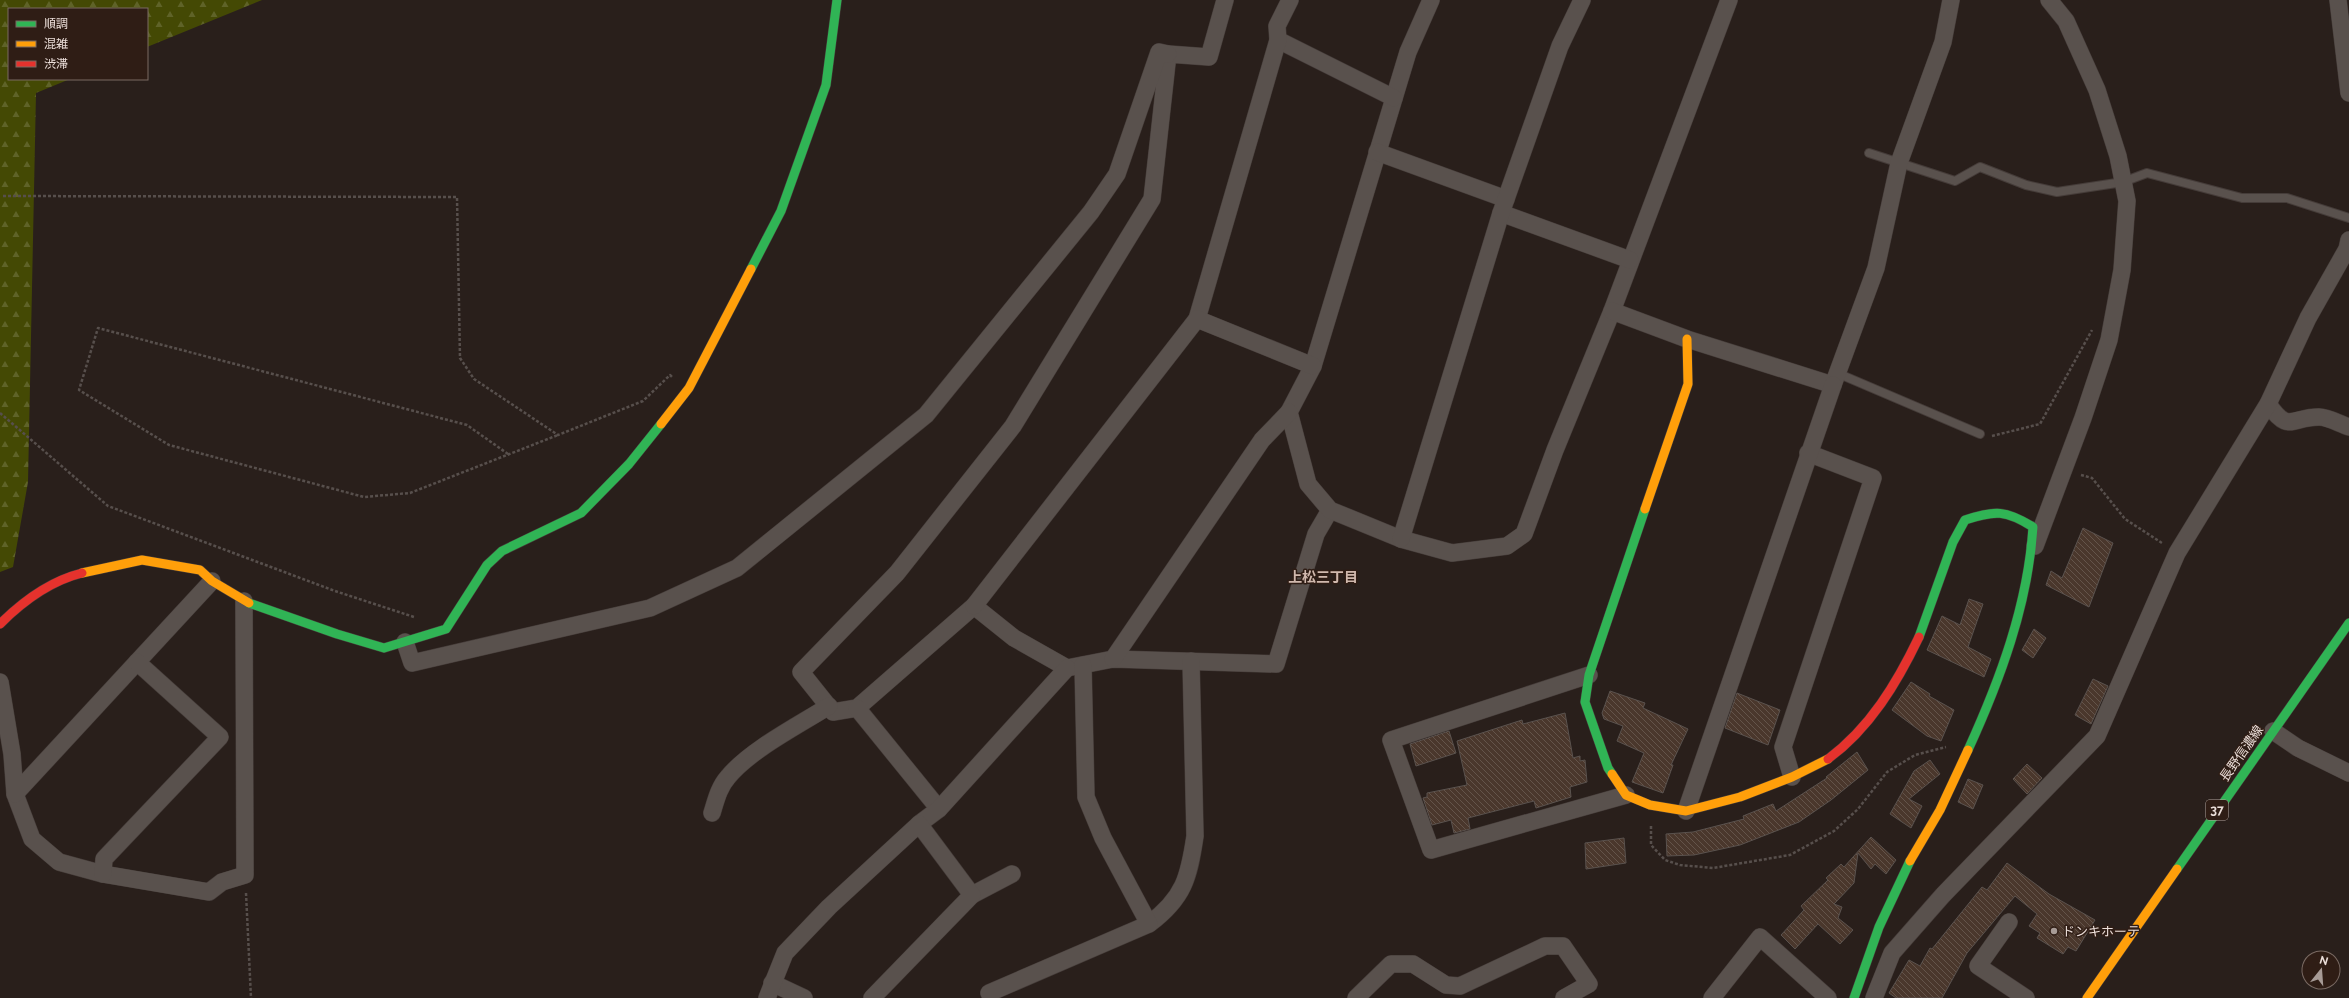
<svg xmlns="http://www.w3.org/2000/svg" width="2349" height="998" viewBox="0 0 2349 998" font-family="Raleway,'Noto Sans JP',sans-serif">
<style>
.forest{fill:url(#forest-firs)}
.building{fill:url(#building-back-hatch);stroke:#5a524e}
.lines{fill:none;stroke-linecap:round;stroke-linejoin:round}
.lane-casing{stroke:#453c39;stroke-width:10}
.street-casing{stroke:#453c39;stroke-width:18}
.fast-casing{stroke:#453c39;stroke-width:10}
.slow-casing{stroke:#453c39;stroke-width:10}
.jam-casing{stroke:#453c39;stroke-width:10}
.path{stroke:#574f4c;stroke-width:2.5;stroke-dasharray:3 2;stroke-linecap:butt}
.lane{stroke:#59514d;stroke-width:8}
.street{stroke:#59514d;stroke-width:17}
.fast{stroke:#30b455;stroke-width:9}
.slow{stroke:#ff9f0a;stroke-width:9}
.jam{stroke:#e5322d;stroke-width:9}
.poi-dot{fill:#a79b96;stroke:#2f1d15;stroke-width:1.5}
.labels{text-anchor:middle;stroke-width:3;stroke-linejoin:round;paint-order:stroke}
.shield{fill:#2f1d15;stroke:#b3a49e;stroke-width:1}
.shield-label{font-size:12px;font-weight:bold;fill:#ebded9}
.street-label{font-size:13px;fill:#ebded9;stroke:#2f1d15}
.poi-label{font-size:13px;fill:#ebded9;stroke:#2f1d15;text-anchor:start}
.neighbourhood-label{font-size:14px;font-weight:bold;fill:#d0b8ad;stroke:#2f1d15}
</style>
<defs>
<pattern id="forest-firs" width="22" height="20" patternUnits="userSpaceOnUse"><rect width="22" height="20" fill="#444904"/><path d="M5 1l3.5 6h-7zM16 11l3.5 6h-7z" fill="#5f6328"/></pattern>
<pattern id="building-back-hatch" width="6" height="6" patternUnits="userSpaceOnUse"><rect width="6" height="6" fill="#4a372c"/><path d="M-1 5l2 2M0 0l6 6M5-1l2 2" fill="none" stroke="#64544a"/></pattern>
</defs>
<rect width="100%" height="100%" fill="#291f1b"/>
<path class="forest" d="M0 0H262L147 47V9H9V79H70L36 93 28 482 13 567 0 572Z"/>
<g class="building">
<path d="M2083 528 2113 543 2089 607 2046 585 2051 571 2062 578Z"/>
<path d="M1969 599 1983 604 1968 647 1991 659 1984 677 1927 650 1942 616 1960 625Z"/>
<path d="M2034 629 2046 638 2033 658 2022 650Z"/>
<path d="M2093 679 2108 686 2091 724 2075 715Z"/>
<path d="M1911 682 1930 694 1929 696 1954 710 1941 741 1927 736 1892 710Z"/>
<path d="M1610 691 1645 703 1643 708 1688 729 1671 765H1673L1663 793 1632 782 1644 753 1617 741 1623 726 1604 719 1602 713Z"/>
<path d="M1737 693 1780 710 1768 745 1725 728Z"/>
<path d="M1565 713 1573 758 1580 756V761L1585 760 1587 782 1570 787 1571 797 1536 808 1534 801 1468 818 1470 829 1454 833 1451 820 1432 825 1423 798 1427 797V793L1467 785 1457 741 1522 720 1523 724Z"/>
<path d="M1449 731 1456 753 1416 766 1410 744Z"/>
<path d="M1857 752 1868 770 1831 800 1799 822 1740 845 1694 855 1667 856 1666 834 1693 832 1744 819 1743 816 1773 804 1776 811 1827 778 1826 777Z"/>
<path d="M1930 760 1940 774 1909 799 1922 806 1911 828 1890 814 1914 771Z"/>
<path d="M2027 764 2042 778 2027 794 2013 779Z"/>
<path d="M1968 779 1983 785 1973 809 1958 802Z"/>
<path d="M1871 837 1896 860 1886 874 1875 864 1871 869 1858 853 1854 883 1834 904 1842 907 1838 918 1853 930 1840 944 1818 924 1795 949 1781 935 1804 910 1801 906 1828 880 1826 878 1841 864 1844 867Z"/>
<path d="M1624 838 1626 863 1586 869 1585 843Z"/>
<path d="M2007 863 2049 894 2095 920 2076 951 2068 947 2063 954 2037 938 2040 933 2029 926 2037 914 2015 896 1967 953 1942 998H1896L1889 993 1909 960 1920 966 1930 948 1932 949 1982 887 1987 890Z"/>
</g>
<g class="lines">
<g class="lane-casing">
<g id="lane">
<path d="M1869 153 1955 181 1980 167 2026 185 2057 192 2123 182 2147 173 2242 198H2287L2349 218"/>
<path d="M1837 373 1980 434"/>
</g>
</g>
<g class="street-casing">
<g id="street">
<path d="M1225 0 1209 57 1168 54 1152 199 1013 426 897 573 801 672 833 712 857 708 974 606 1014 638 1067 668 1113 659 1276 664 1316 534 1330 510"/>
<path d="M1431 0 1408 52 1313 366 1289 412 1308 484 1330 510 1401 539 1452 553 1507 546 1524 534 1555 450 1612 311 1729 0"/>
<path d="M2338 0 2349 93"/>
<path d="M1278 40 1394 98"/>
<path d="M1377 152 1506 199"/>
<path d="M1501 213 1630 260"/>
<path d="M1612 311 1687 339 1833 385 1876 268 1899 163 1943 42 1951 0"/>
<path d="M1197 319 1278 40 1277 26 1290 0"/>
<path d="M2268 404C2289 434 2291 417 2319 417 2328 417 2340 424 2349 427"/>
<path d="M1401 539 1501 213 1560 46 1582 0"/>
<path d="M2035 546 2083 418 2109 340 2122 270 2127 201 2118 156 2097 90 2066 21 2049 0"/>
<path d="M974 606 1197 319 1313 366"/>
<path d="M405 642 412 663 650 608 737 568 926 415 1091 212 1117 174 1159 52 1168 54"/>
<path d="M1113 659 1262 440 1289 412"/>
<path d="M1589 675 1391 740 1431 850 1626 795"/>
<path d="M0 682 12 754 15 794 32 839 59 862 103 874 209 892 222 882 245 875 244 601"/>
<path d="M857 708 939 809"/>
<path d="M2273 731 2298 748 2349 773"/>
<path d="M1792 777 1783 747 1873 478 1808 453"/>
<path d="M15 794 212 581"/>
<path d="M1686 811 1833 385"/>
<path d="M712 813C716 800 719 787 728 777 750 750 799 725 829 706"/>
<path d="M919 824 939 809 1067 668"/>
<path d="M103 874 104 859 220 737 137 662"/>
<path d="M972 895 1012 874"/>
<path d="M2009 922 1978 966 2026 998"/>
<path d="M1149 924C1184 898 1189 877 1195 836L1191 661"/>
<path d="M772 983 804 998"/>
<path d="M989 993 1149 924 1103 838 1086 797 1083 665"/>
<path d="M767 998 785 953 829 907 919 824 972 895 872 998"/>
<path d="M1356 998 1391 964H1413L1446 985 1460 986 1545 946H1563L1589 984 1564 998"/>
<path d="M1712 998 1760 937 1828 998"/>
<path d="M1874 998 1892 953 1943 895 2097 736 2177 553 2268 404 2308 318 2347 249 2349 240"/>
</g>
</g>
<g class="fast-casing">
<g id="fast">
<path d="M751 269 781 211 826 85 837 0"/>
<path d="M249 603 337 634 384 648 446 629 487 565 502 551 581 513 629 464 661 424"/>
<path d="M1919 637 1953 542 1965 520C1995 510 2006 510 2033 527 2028 605 2000 680 1968 750"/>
<path d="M1612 774 1608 768 1585 702 1589 675 1645 509"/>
<path d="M2177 869 2349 623"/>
<path d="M1854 998 1879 927 1910 861"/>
</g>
</g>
<g class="slow-casing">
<g id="slow">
<path d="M661 424 689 388 751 269"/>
<path d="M1645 509 1688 384 1687 339"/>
<path d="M82 573 142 560 200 570 212 581 249 603"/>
<path d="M1612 774 1626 795 1650 805 1686 811 1740 797 1792 777 1828 759"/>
<path d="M1910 861 1940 810 1968 750"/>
<path d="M2087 998 2177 869"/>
</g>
</g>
<g class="jam-casing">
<g id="jam">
<path d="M0 624C23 601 50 581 82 573"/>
<path d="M1828 759C1870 728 1897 683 1919 637"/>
</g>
</g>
<g class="path">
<path d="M3 196 457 197 460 358 474 379 558 435 643 401 670 375 672 377"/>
<path d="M0 413 108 506 335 591 414 617"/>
<path d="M1992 436 2040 424 2092 330"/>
<path d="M508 454 467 425 98 328 79 390 169 445 364 497 410 493 558 435"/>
<path d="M2081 475 2092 478 2125 519 2162 543"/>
<path d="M1651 826V845L1665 860 1680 865 1713 868 1790 855 1834 831 1858 809 1887 772 1915 755 1946 747"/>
<path d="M246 893 251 998"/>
</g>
<use href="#lane" class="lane"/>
<use href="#street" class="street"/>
<use href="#fast" class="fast"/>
<use href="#slow" class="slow"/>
<use href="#jam" class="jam"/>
</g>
<circle class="poi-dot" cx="2054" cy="931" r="4"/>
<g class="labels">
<rect class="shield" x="2206" y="800" width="22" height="20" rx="3"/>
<g class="shield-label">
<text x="2217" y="814">37</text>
</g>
<g class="street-label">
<text transform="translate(2241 753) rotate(-55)" y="5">長野信濃線</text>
</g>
<g class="poi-label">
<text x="2062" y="936">ドンキホーテ</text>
</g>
<g class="neighbourhood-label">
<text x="1323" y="582">上松三丁目</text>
</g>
</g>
<rect x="8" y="8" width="140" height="72" fill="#2f1d15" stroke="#7a6a63"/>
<rect x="16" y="21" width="20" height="6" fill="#30b455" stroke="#7a6a63"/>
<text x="44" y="28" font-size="12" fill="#ebded9">順調</text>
<rect x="16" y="41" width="20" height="6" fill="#ff9f0a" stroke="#7a6a63"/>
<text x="44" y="48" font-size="12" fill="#ebded9">混雑</text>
<rect x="16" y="61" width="20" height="6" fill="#e5322d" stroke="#7a6a63"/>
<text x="44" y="68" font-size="12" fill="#ebded9">渋滞</text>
<g transform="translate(2321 970) rotate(17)"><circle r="19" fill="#2f1d15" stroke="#7a6a63"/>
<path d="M0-3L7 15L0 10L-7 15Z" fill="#a79b96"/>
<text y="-6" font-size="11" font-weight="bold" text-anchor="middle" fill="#ebded9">N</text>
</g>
</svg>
